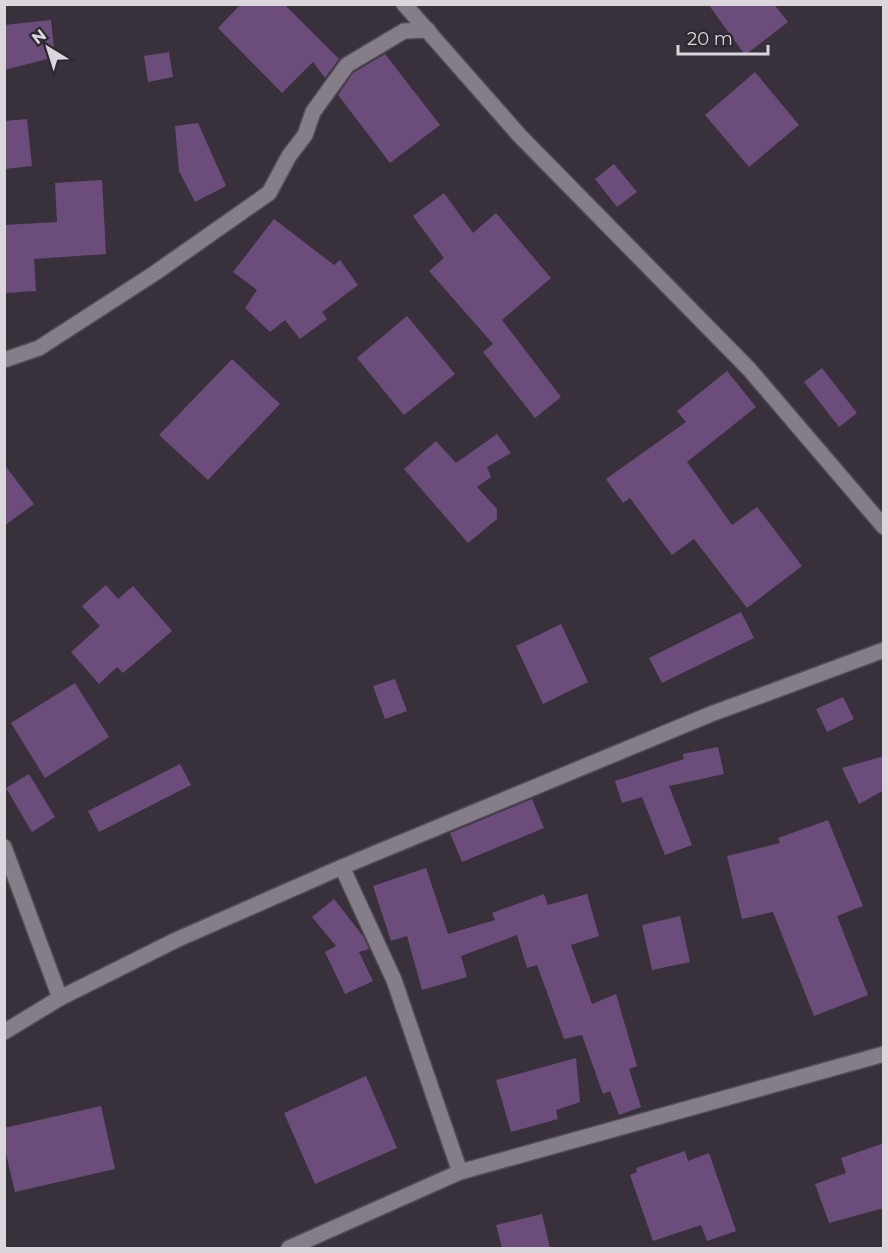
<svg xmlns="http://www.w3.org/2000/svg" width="888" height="1253" viewBox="0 0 888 1253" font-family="Montserrat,sans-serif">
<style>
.building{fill:#6b4c7a}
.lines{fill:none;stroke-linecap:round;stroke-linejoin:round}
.lane-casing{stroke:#534e56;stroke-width:18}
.street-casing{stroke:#534e56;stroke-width:18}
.lane{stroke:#857e89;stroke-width:15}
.street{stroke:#857e89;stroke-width:15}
</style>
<rect width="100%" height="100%" fill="#38313b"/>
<g class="building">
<path d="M241 4H284L339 59 325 78 313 62 282 93 218 28Z"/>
<path d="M708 4H774L788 22 745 55Z"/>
<path d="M51 20 55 57 4 70V25Z"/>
<path d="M169 52 173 77 148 82 144 56Z"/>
<path d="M385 54 440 125 390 163 338 95 353 73Z"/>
<path d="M755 72 799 125 749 167 705 115Z"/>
<path d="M27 119 32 166 4 169V121Z"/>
<path d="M198 123 226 186 195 202 179 171 175 126Z"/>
<path d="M614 164 637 192 617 207 595 179Z"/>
<path d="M102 180 106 254 34 259 36 291 4 293V225L57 222 55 183Z"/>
<path d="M444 193 473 233 496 213 551 278 502 320 561 397 535 418 483 352 493 344 429 271 444 258 413 216Z"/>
<path d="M274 219 334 265 340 260 358 285 322 312 327 319 300 339 285 320 270 332 245 308 257 290 233 272Z"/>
<path d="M407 316 455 374 404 415 357 358Z"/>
<path d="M232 359 280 404 208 480 159 435Z"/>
<path d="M822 368 857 413 839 427 804 382Z"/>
<path d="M727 371 756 407 687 462 732 525 757 507 802 566 747 608 694 539 672 555 630 498 623 503 606 479 686 422 677 411Z"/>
<path d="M497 434 511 453 487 467 491 477 477 487 497 509V519L468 543 404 469 436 441 456 463Z"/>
<path d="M4 464 34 504 4 526Z"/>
<path d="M106 585 118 599 133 586 172 631 123 673 117 667 99 684 71 652 100 626 82 606Z"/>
<path d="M741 612 754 638 662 683 649 658Z"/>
<path d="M561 624 588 682 543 704 516 646Z"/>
<path d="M395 679 407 711 385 719 373 686Z"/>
<path d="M75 683 109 737 45 778 11 723Z"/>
<path d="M843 697 854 719 827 732 816 709Z"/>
<path d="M718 747 724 774 669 786 692 845 665 855 642 797 622 803 615 781 684 759 683 754Z"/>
<path d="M884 756V790L859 804 842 768Z"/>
<path d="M180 764 191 785 99 832 88 811Z"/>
<path d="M29 774 55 817 32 832 6 788Z"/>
<path d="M532 799 544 828 462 862 450 833Z"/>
<path d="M828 820 863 906 837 916 868 995 814 1016 773 912 742 919 727 856 780 843 778 838Z"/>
<path d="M426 868 448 934 495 920 492 913 544 894 548 905 587 894 599 936 571 945 592 1004 616 994 637 1066 629 1069 641 1107 619 1115 610 1091 603 1094 582 1035 564 1039 537 965 527 968 517 935 461 956 467 977 422 990 407 936 391 941 373 886Z"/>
<path d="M334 899 363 936 369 949 359 952 373 981 345 994 325 952 336 946 312 917Z"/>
<path d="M680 916 690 962 652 970 642 925Z"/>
<path d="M576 1058 580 1102 556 1110 558 1119 511 1132 496 1080Z"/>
<path d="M366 1076 397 1148 315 1184 284 1113Z"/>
<path d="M101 1106 115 1169 15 1192 4 1145V1128Z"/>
<path d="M884 1143V1208L829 1223 815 1184 846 1173 841 1158Z"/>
<path d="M685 1151 688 1161 709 1153 736 1231 707 1241 701 1225 653 1241 630 1175 637 1172 636 1168Z"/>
<path d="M542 1214 550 1248H502L496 1225Z"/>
</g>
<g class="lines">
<g class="lane-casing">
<path id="lane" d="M4 360 39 348 155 273 269 193 289 156 305 135 313 112 347 65 404 31 428 30"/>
</g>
<g class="street-casing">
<g id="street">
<path d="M404 4 520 136 749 369 884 527"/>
<path d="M4 847 60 998"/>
<path d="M342 867 394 980 460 1172"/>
<path d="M4 1032 60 998 176 940 342 867 711 714 884 650"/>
<path d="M289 1248 460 1172 884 1054"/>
</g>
</g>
<use href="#lane" class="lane"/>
<use href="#street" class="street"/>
</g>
<rect width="888" height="1253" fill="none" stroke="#dad6dc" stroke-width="12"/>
<g transform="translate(48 48) rotate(322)" stroke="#2d2831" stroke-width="4.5" paint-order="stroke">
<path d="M0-4.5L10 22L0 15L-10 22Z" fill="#dad6dc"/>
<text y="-9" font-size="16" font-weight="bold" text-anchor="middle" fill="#dad6dc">N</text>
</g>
<path d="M678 45v9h90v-9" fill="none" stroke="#dad6dc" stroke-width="3"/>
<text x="687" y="45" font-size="18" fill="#dad6dc" stroke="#2d2831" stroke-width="4.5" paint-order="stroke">20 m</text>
</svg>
